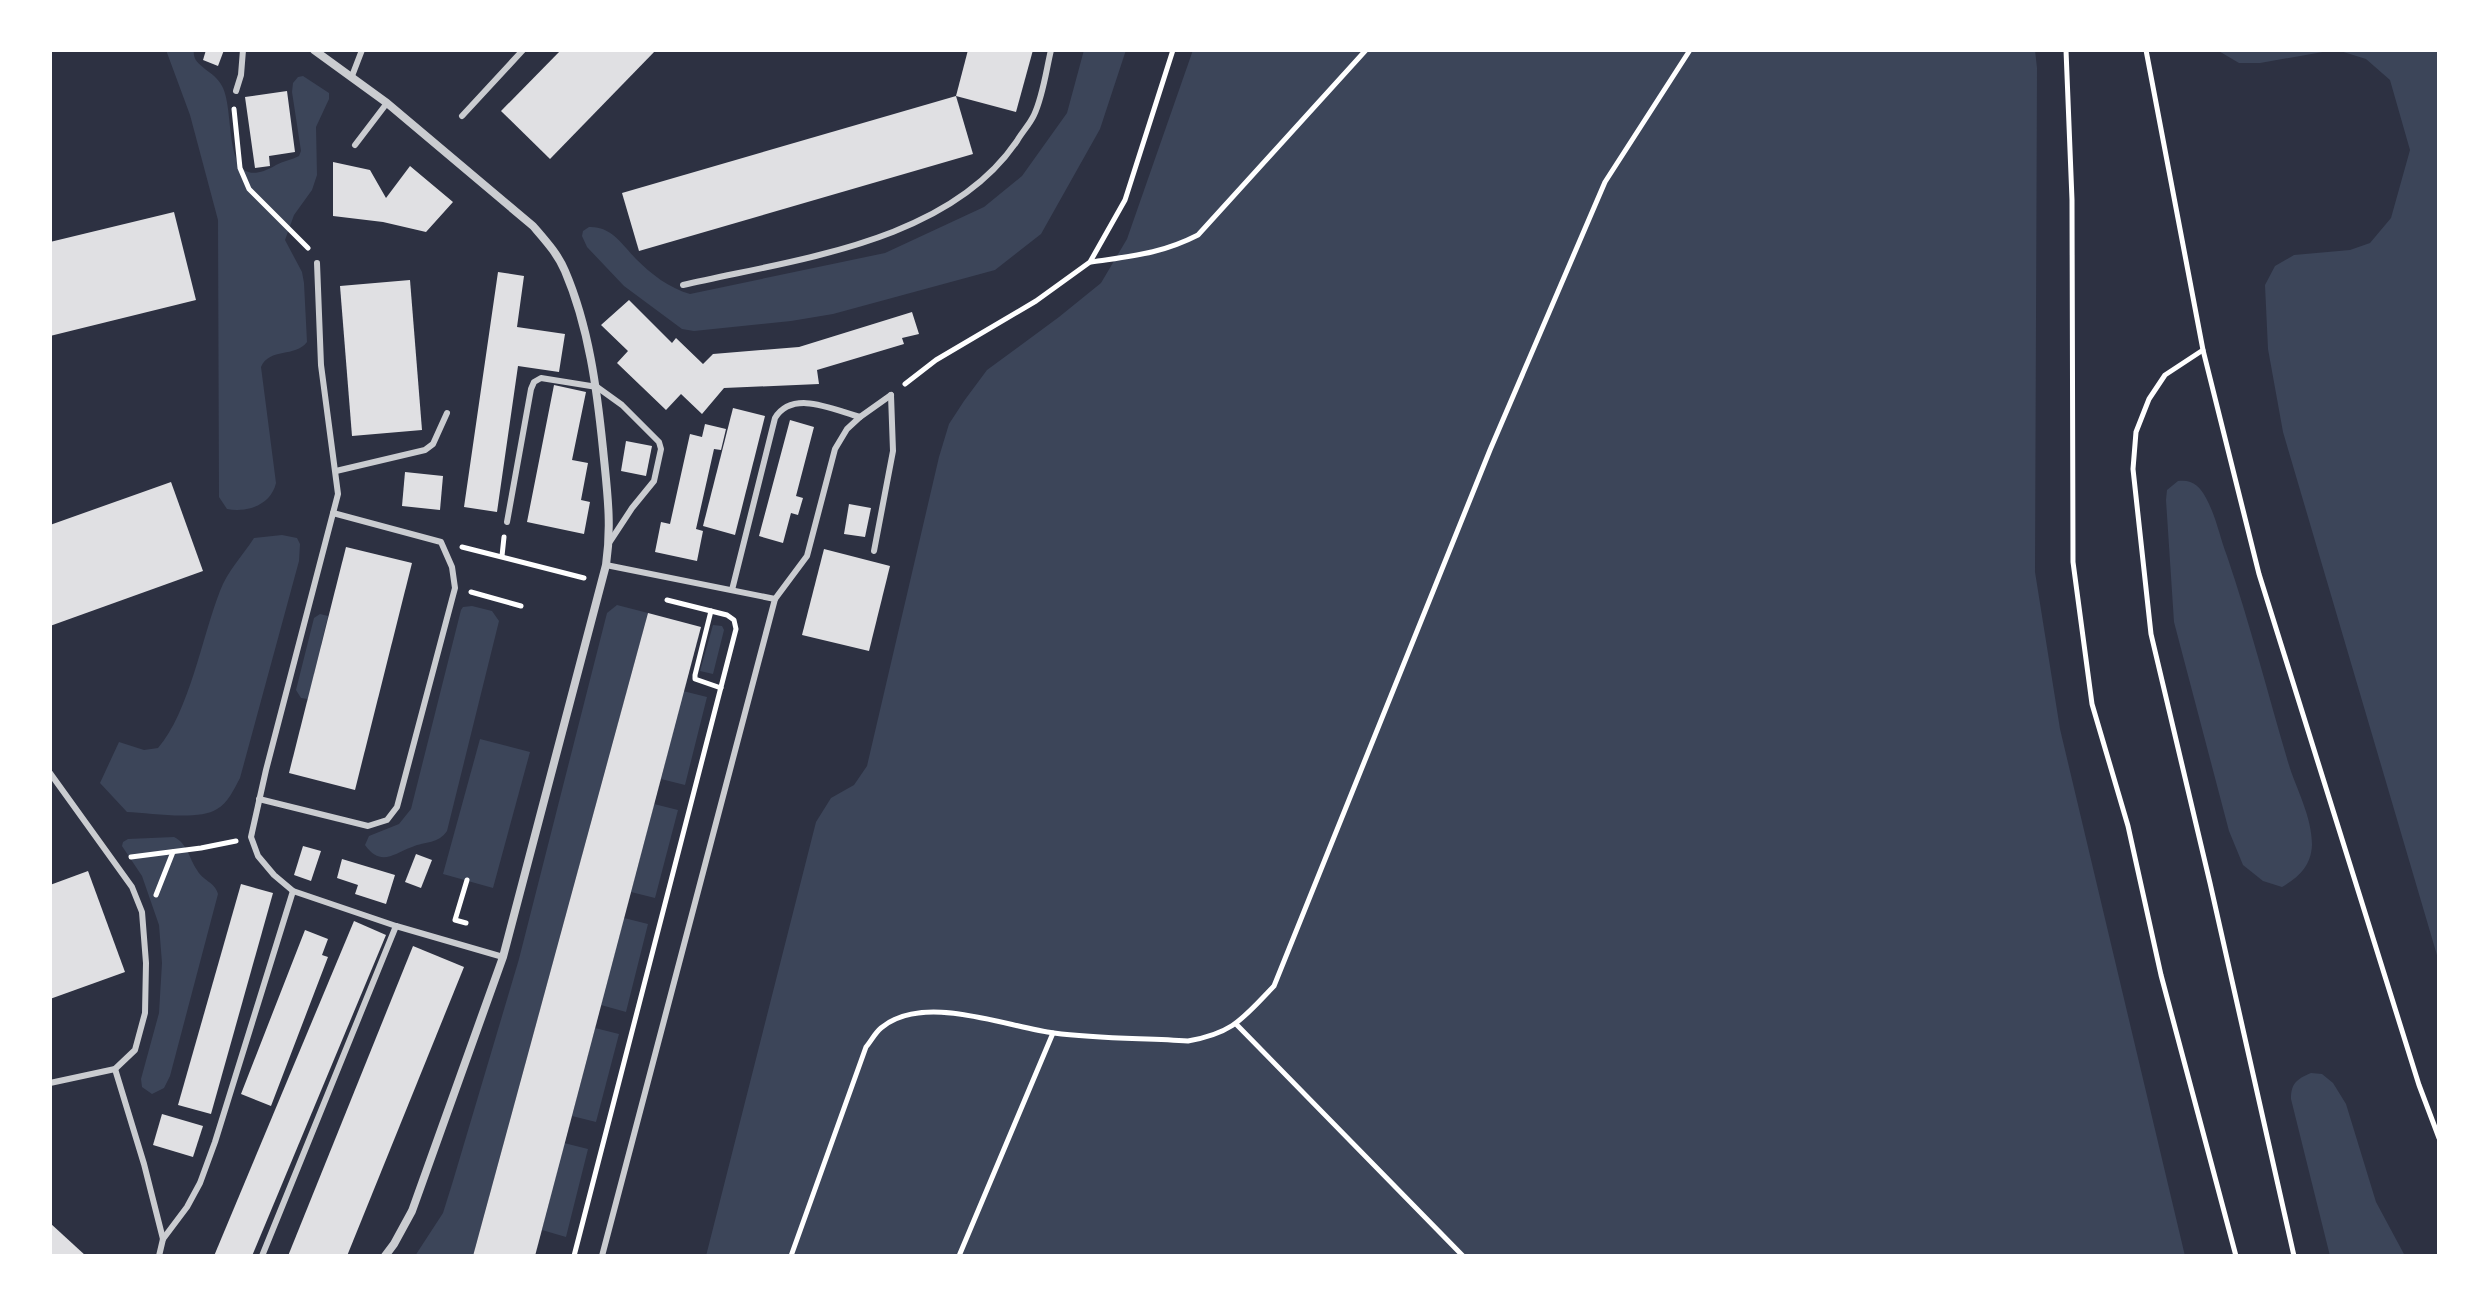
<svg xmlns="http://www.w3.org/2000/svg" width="2489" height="1306" viewBox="0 0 2489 1306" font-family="Commissioner,sans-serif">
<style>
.green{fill:#3c4559}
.building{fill:#e0e0e3}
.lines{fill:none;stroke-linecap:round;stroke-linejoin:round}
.path{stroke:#fff;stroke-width:5}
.service{stroke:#caccd0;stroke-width:6}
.minor{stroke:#caccd0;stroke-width:8}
</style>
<rect width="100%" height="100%" fill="#2d3142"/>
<g class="green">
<path d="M166 50H194C191 66 214 70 222 86 237 113 219 199 276 165 283 161 292 160 299 156L301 151 292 92 293 83 298 77 303 76 329 93V99L316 127 317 175 312 190 294 215 285 240 302 272 304 283 307 342C295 358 270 347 261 367L276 483C271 505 247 513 227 509L219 497 218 220 190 115Z"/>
<path d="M1084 50H1126L1100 129 1041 234 995 270 833 314 791 321 694 331 682 329 624 286 587 247 582 236 583 231 589 227C611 226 622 244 636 259 651 274 669 288 690 294L885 253 984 207 1022 176 1067 113Z"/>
<path d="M1193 50H2035L2037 68 2035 572 2060 729 2185 1256H706L816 822 831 798 854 785 867 766 939 457 949 424 964 401 987 370 1059 317 1101 283 1127 239Z"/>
<path d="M2217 50H2334L2260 63H2239Z"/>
<path d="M2337 50H2439V962L2283 432 2268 349 2265 285 2275 266 2294 255 2350 250 2370 243 2391 218 2410 150 2390 80 2366 59Z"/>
<path d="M2178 481C2192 479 2200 486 2206 498 2216 516 2220 538 2227 556 2250 624 2268 694 2288 762 2296 789 2312 816 2312 845 2311 866 2299 877 2282 887L2263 881 2243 865 2229 831 2174 622 2166 500 2167 490Z"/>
<path d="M282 535 297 538 300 544 299 561 240 778C234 789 228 803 217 809 199 821 150 813 127 812L100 783 119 742 144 750 158 748C189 713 202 637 220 591 227 572 243 555 254 538Z"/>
<path d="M617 605 648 613 473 1256H415L443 1213 453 1181 519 959 607 613Z"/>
<path d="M472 606 492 611 499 621 447 831C438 844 426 841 412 847 393 854 381 867 365 845L369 836 399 824 411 809 461 610 463 607Z"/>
<path d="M320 614 328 616 308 699 301 698 296 690 314 618Z"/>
<path d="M713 625 722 626 724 630 713 674 700 671Z"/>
<path d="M683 691 707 697 685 785 661 779Z"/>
<path d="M480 739 530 752 493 888 443 874Z"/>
<path d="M654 804 678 810 655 898 631 892Z"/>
<path d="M174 837C187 843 189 858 197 870 203 881 215 882 218 894L170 1076 164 1088 152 1094 142 1087 141 1079 159 1013 162 963 159 925 142 876 122 846 123 842 128 839Z"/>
<path d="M624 918 648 924 626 1012 601 1005Z"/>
<path d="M595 1028 619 1034 596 1122 572 1116Z"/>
<path d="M2311 1073 2322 1074 2333 1083 2346 1104 2376 1202 2405 1256H2330L2291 1099C2291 1083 2297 1079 2311 1073Z"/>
<path d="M564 1143 588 1149 566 1237 542 1230Z"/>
</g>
<g class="building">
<path d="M206 50H224L218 66 203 60Z"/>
<path d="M561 50H656L550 159 501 111Z"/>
<path d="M968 50H1033L1016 112 956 96Z"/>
<path d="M287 91 295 152 269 156 270 166 255 168 245 97Z"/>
<path d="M956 96 973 154 639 251 622 193Z"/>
<path d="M333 162 370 170 386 198 410 166 453 202 426 232 383 222 333 216Z"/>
<path d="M174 212 196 300 50 336V242Z"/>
<path d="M498 272 524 276 517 327 565 334 559 372 518 366 497 512 464 507Z"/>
<path d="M410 280 422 430 352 436 340 286Z"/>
<path d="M629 300 672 343 676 338 703 364 713 354 799 347 912 312 919 334 902 338 904 344 817 370 819 384 724 388 702 414 681 394 666 410 617 363 628 351 601 325Z"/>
<path d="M554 385 586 392 572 460 588 463 581 500 590 502 584 534 527 522Z"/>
<path d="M733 408 765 416 735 535 703 526Z"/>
<path d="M790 420 814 427 796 496 803 498 798 515 791 513 783 543 759 536Z"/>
<path d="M705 424 726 429 721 450 714 449 696 529 703 531 697 561 655 552 661 522 670 524 690 434 702 437Z"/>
<path d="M626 441 652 446 646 476 621 471Z"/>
<path d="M405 472 443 476 440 510 402 506Z"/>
<path d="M171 482 203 571 50 626V525Z"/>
<path d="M849 504 871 508 865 537 844 534Z"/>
<path d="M346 547 412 563 355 790 289 773Z"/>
<path d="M824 549 890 566 869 651 802 635Z"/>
<path d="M648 613 701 627 535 1256H473Z"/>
<path d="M303 846 321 851 311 881 294 875Z"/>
<path d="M416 854 432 860 421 888 405 882Z"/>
<path d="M342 859 395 875 386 904 355 894 358 885 337 878Z"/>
<path d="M88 871 125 972 50 999V885Z"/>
<path d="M241 884 273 893 211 1114 178 1105Z"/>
<path d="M354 921 386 935 252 1256H214Z"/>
<path d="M305 930 328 939 322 955 328 957 271 1106 241 1094Z"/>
<path d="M413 946 464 967 347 1256H288Z"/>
<path d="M162 1114 203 1126 193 1157 153 1145Z"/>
<path d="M50 1223 86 1256H50Z"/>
</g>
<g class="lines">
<g class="path">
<path d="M2066 50 2072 200 2073 562 2092 704 2128 826 2161 975 2236 1256"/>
<path d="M2146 50 2203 350 2259 574 2419 1085 2439 1138"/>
<path d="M234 109 240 168 249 189 308 248"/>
<path d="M1091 262C1131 256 1161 254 1198 235L1366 50"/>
<path d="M2203 350 2165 375 2149 399 2136 432 2133 469 2151 634 2210 883 2294 1256"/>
<path d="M905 384 936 360 1036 301 1090 262 1125 200 1173 50"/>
<path d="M462 547 584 578"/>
<path d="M502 556 504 537"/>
<path d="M471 592 521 606"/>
<path d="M711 611 695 675V679L721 688"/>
<path d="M131 857 201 848 236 841"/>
<path d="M156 895 173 852"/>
<path d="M466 923 455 920 467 880"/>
<path d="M1237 1025 1463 1256"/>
<path d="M574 1256 736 629 734 620 727 615 667 600"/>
<path d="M791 1256 866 1047C871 1041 875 1033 881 1028 923 992 1006 1027 1054 1033 1098 1039 1144 1038 1188 1041 1234 1033 1243 1018 1274 986L1490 450 1605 182 1690 50"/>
<path d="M959 1256 1053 1033"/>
</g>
<g class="service">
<path d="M352 76 362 50"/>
<path d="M236 91 241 75 243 50"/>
<path d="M462 116 523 50"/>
<path d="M355 145 387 103"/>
<path d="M317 263 321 365 338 494 266 770 251 837 258 856 274 875 293 891 396 926 503 957"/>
<path d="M683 285C795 259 948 243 1017 141 1022 132 1030 124 1034 115 1043 96 1046 71 1051 50"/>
<path d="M336 471 425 450 433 444 447 413"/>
<path d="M507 522 531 389 534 382 541 378 597 387 622 405 659 442 661 449 654 481 632 508 609 543"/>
<path d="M874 551 893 451 891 395"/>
<path d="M732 590 775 418C793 389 834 410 860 417"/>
<path d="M775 599 807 556 835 449 847 429 860 417 891 395"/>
<path d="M50 773 132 887 142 912 146 963 145 1013 135 1050 115 1069 50 1083"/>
<path d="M259 799 368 826 387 820 397 807 455 588 452 567 441 542 333 513"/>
<path d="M115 1069 144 1164 163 1239 159 1256"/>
<path d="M163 1239 187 1207 200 1183 215 1142 293 891"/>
<path d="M262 1256 396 926"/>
<path d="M602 1256 775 599 606 565"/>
</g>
<path class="minor" d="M314 50 387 103 533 226C545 240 558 254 565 271 589 327 597 390 603 449 607 490 612 524 606 565L503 957 412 1211 394 1244 385 1256"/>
</g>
<rect width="2489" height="1306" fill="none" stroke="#ffffff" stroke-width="104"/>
</svg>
